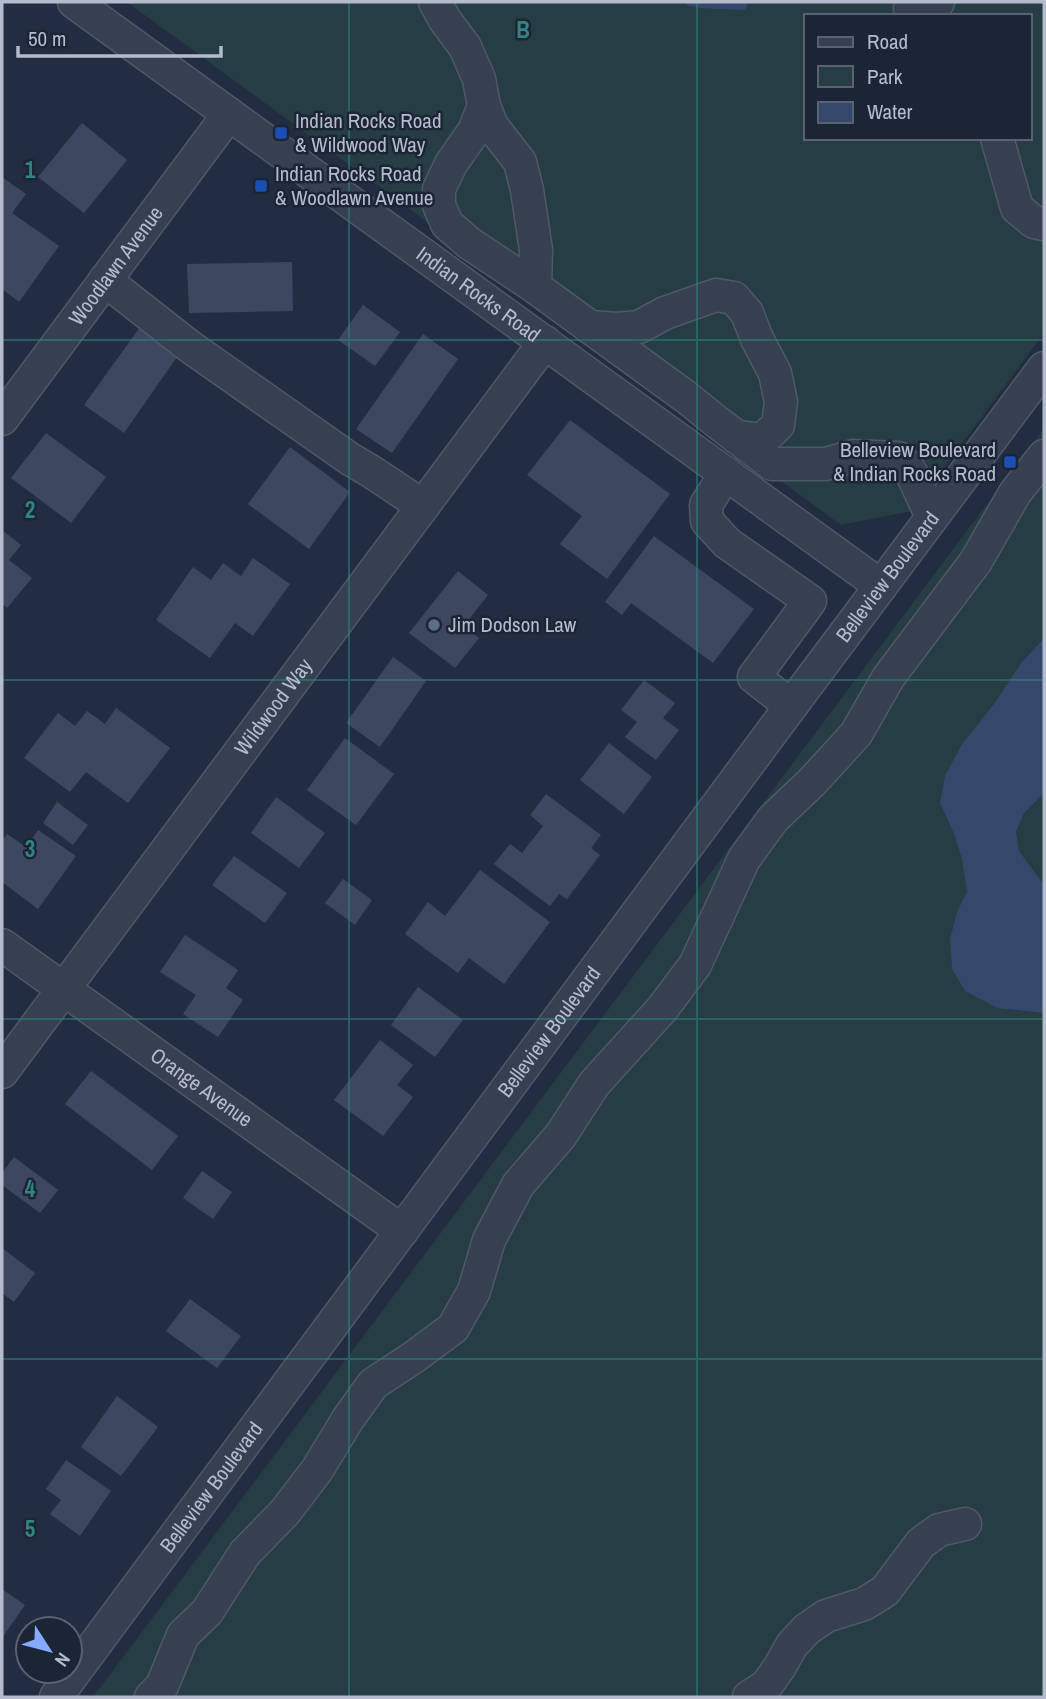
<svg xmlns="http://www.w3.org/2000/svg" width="1046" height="1699" viewBox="0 0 1046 1699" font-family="'Archivo Narrow',sans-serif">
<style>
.green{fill:#253d43;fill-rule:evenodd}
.water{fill:#35476a}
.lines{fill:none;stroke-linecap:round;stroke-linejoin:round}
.stream{stroke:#35476a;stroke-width:8}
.building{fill:#3d4860}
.minor-casing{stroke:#4f5869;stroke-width:35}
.minor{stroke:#374051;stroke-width:32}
.grid{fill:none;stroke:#308481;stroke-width:2;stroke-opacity:0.55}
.transit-dot{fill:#1a4fb4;stroke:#1c2536;stroke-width:2.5}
.service-dot{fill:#5c6f8a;stroke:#1c2536;stroke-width:2.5}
.labels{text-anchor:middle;stroke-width:5;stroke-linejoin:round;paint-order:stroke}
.poi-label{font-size:21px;fill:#b4bbcc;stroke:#1c2536;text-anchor:start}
.street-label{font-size:21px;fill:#b4bbcc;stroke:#1c2536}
.grid-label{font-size:23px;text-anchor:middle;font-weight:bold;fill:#308481;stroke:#1c2536;stroke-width:5;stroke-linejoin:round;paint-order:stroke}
</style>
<rect width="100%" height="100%" fill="#232d42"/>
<g class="green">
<path d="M127 2H1044V333L912 511 841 525ZM806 16H1030V138H806Z"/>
<path d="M1044 428V1697H93Z"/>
</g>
<path class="water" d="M1044 638V793L1024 813 1016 832 1019 851 1044 885V1013L997 1008 965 991 952 969 950 939 957 912 967 892 962 859 952 829 940 803 945 776 962 744 994 704 1022 662Z"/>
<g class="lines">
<path class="stream" d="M690 2 700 4 743 6 744 2"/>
</g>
<g class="building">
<path d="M82 123 127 160 84 213 38 177Z"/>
<path d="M2 177 26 194 12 213 59 246 19 302 2 289Z"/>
<path d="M292 262 293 311 189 313 187 264Z"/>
<path d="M363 305 400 332 375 366 338 340Z"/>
<path d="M140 327 179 354 124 433 84 405Z"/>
<path d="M423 334 458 359 392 453 356 429Z"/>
<path d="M570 420 670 494 607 579 560 544 582 516 527 475Z"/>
<path d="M46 433 106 477 71 523 11 478Z"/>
<path d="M290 447 350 492 309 549 248 504Z"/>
<path d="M2 530 21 545 9 560 32 578 7 608 2 604Z"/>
<path d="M654 536 754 609 713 663 631 603 622 615 605 602Z"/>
<path d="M253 558 290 584 253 636 235 623 210 658 156 620 193 567 211 580 223 563 241 576Z"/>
<path d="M458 571 488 595 464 626 479 638 455 668 409 633Z"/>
<path d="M393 657 426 681 380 747 346 723Z"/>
<path d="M644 680 675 703 663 718 679 730 656 760 625 737 637 722 621 710Z"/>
<path d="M116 708 170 748 128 803 86 772 70 792 24 758 58 713 75 726 87 711 105 724Z"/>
<path d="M345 738 394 774 356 825 307 790Z"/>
<path d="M609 743 652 777 624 814 580 780Z"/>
<path d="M546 794 601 835 591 848 600 855 567 899 559 894 550 906 494 864 510 844 522 853 543 826 530 815Z"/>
<path d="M276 797 325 833 299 868 251 833Z"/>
<path d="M57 802 88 825 73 845 43 823Z"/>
<path d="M38 830 76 856 38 909 2 882V841L7 834 26 847Z"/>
<path d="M234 856 287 893 265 923 212 885Z"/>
<path d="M480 870 550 922 504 984 469 958 458 973 405 934 428 902 445 916Z"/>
<path d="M343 879 372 900 355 925 325 903Z"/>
<path d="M185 935 238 970 226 988 243 1000 218 1037 183 1014 196 995 160 972Z"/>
<path d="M418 987 463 1020 435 1057 391 1025Z"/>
<path d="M380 1040 413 1065 397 1085 413 1097 383 1136 334 1100Z"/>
<path d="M91 1071 178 1136 152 1170 65 1104Z"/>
<path d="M14 1157 58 1190 40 1213 2 1185V1173Z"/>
<path d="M202 1171 232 1192 213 1219 183 1198Z"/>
<path d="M2 1248 35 1273 14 1302 2 1293Z"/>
<path d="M190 1299 241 1336 217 1368 166 1331Z"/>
<path d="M117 1396 158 1427 121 1476 81 1447Z"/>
<path d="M66 1460 111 1491 80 1536 50 1514 61 1500 46 1489Z"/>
<path d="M2 1589 25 1605 2 1638Z"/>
</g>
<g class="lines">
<g class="minor-casing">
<g id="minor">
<path id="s1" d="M74 2 881 586"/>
<path d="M435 2 445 20 465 47 479 79 484 106 474 131 451 164 439 189V205L447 224 469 243 535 287 686 397 717 422 772 464H826L853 456 898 458 907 466 914 478 932 517"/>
<path d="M910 8 923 9 938 2"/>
<path d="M484 106 492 126 520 162 527 190 536 250 535 287"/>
<path d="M997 138 1017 208 1034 222 1044 224"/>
<path d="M105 280 189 346 350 459 372 472 423 506"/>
<path d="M589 327 617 329 639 327 665 313 716 295 734 298 747 313 757 339 775 373 781 402 778 425 762 440 736 437"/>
<path id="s2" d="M2 419 229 114"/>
<path d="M726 473 706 505 707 521 727 543 810 601 754 677 791 706"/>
<path id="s3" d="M2 945 402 1231"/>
<path id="s4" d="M2 1072 545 342"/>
<path id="s5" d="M56 1697 791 706 1044 368"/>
<path d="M151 1697 162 1686 183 1635 207 1612 245 1553 285 1512 317 1470 348 1419 373 1384 414 1357 453 1328 474 1291 489 1240 518 1185 561 1135 594 1084 662 1009 695 965 744 859 773 819 812 782 856 734 888 678 976 561 1015 493 1044 456"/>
<path d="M749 1697 766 1686 779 1668 792 1645 807 1629 826 1616 864 1604 885 1591 921 1543 939 1530 965 1524"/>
</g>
</g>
<use href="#minor" class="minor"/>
</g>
<path class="grid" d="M349 2V1697M697 2V1697M2 340H1044M2 680H1044M2 1019H1044M2 1359H1044"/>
<g class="transit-dot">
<rect x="274" y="126" width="14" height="14" rx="3.5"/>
<rect x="254" y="179" width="14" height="14" rx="3.5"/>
<rect x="1003" y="455" width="14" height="14" rx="3.5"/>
</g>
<circle class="service-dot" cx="434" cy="625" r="7"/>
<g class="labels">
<g class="poi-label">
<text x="295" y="128">Indian Rocks Road<tspan x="295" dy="24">&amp; Wildwood Way</tspan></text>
<text x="275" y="181">Indian Rocks Road<tspan x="275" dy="24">&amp; Woodlawn Avenue</tspan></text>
<text x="996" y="457" text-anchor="end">Belleview Boulevard<tspan x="996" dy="24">&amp; Indian Rocks Road</tspan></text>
<text x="448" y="632">Jim Dodson Law</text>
</g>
<g class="street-label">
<text dy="7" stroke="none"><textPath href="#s2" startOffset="191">Woodlawn Avenue</textPath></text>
<text dy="7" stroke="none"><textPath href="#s1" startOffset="499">Indian Rocks Road</textPath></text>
<text dy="7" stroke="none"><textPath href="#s5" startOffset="1395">Belleview Boulevard</textPath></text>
<text dy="7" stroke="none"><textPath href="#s4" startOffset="455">Wildwood Way</textPath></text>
<text dy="7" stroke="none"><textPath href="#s5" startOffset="828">Belleview Boulevard</textPath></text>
<text dy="7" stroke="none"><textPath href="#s3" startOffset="245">Orange Avenue</textPath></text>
<text dy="7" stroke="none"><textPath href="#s5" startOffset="261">Belleview Boulevard</textPath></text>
</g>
</g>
<g class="grid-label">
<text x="523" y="38">B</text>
<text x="30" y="178">1</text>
<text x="30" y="518">2</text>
<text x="30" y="857">3</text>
<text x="30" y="1197">4</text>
<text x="30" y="1537">5</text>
</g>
<rect width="1046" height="1699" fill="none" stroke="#b4bbcc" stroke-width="7"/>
<rect x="804" y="14" width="228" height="126" fill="#1c2536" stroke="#596172" stroke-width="2"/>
<rect x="818" y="37" width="35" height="10" fill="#374051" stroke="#596172" stroke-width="2"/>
<text x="867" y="49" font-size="21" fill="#b4bbcc">Road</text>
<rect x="818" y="66" width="35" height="21" fill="#253d43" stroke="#596172" stroke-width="2"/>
<text x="867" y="84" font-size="21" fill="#b4bbcc">Park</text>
<rect x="818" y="102" width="35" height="21" fill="#35476a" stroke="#596172" stroke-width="2"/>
<text x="867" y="119" font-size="21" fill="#b4bbcc">Water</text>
<g transform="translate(49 1650) rotate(126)"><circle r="33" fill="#1c2536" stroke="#596172" stroke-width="2"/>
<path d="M0-5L12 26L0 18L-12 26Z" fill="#86aaff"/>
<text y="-10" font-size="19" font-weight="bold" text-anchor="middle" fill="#b4bbcc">N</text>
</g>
<path d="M18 46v10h203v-10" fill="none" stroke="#b4bbcc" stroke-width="3.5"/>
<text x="28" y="46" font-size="21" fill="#b4bbcc" stroke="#1c2536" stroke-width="5" paint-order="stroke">50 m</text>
</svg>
